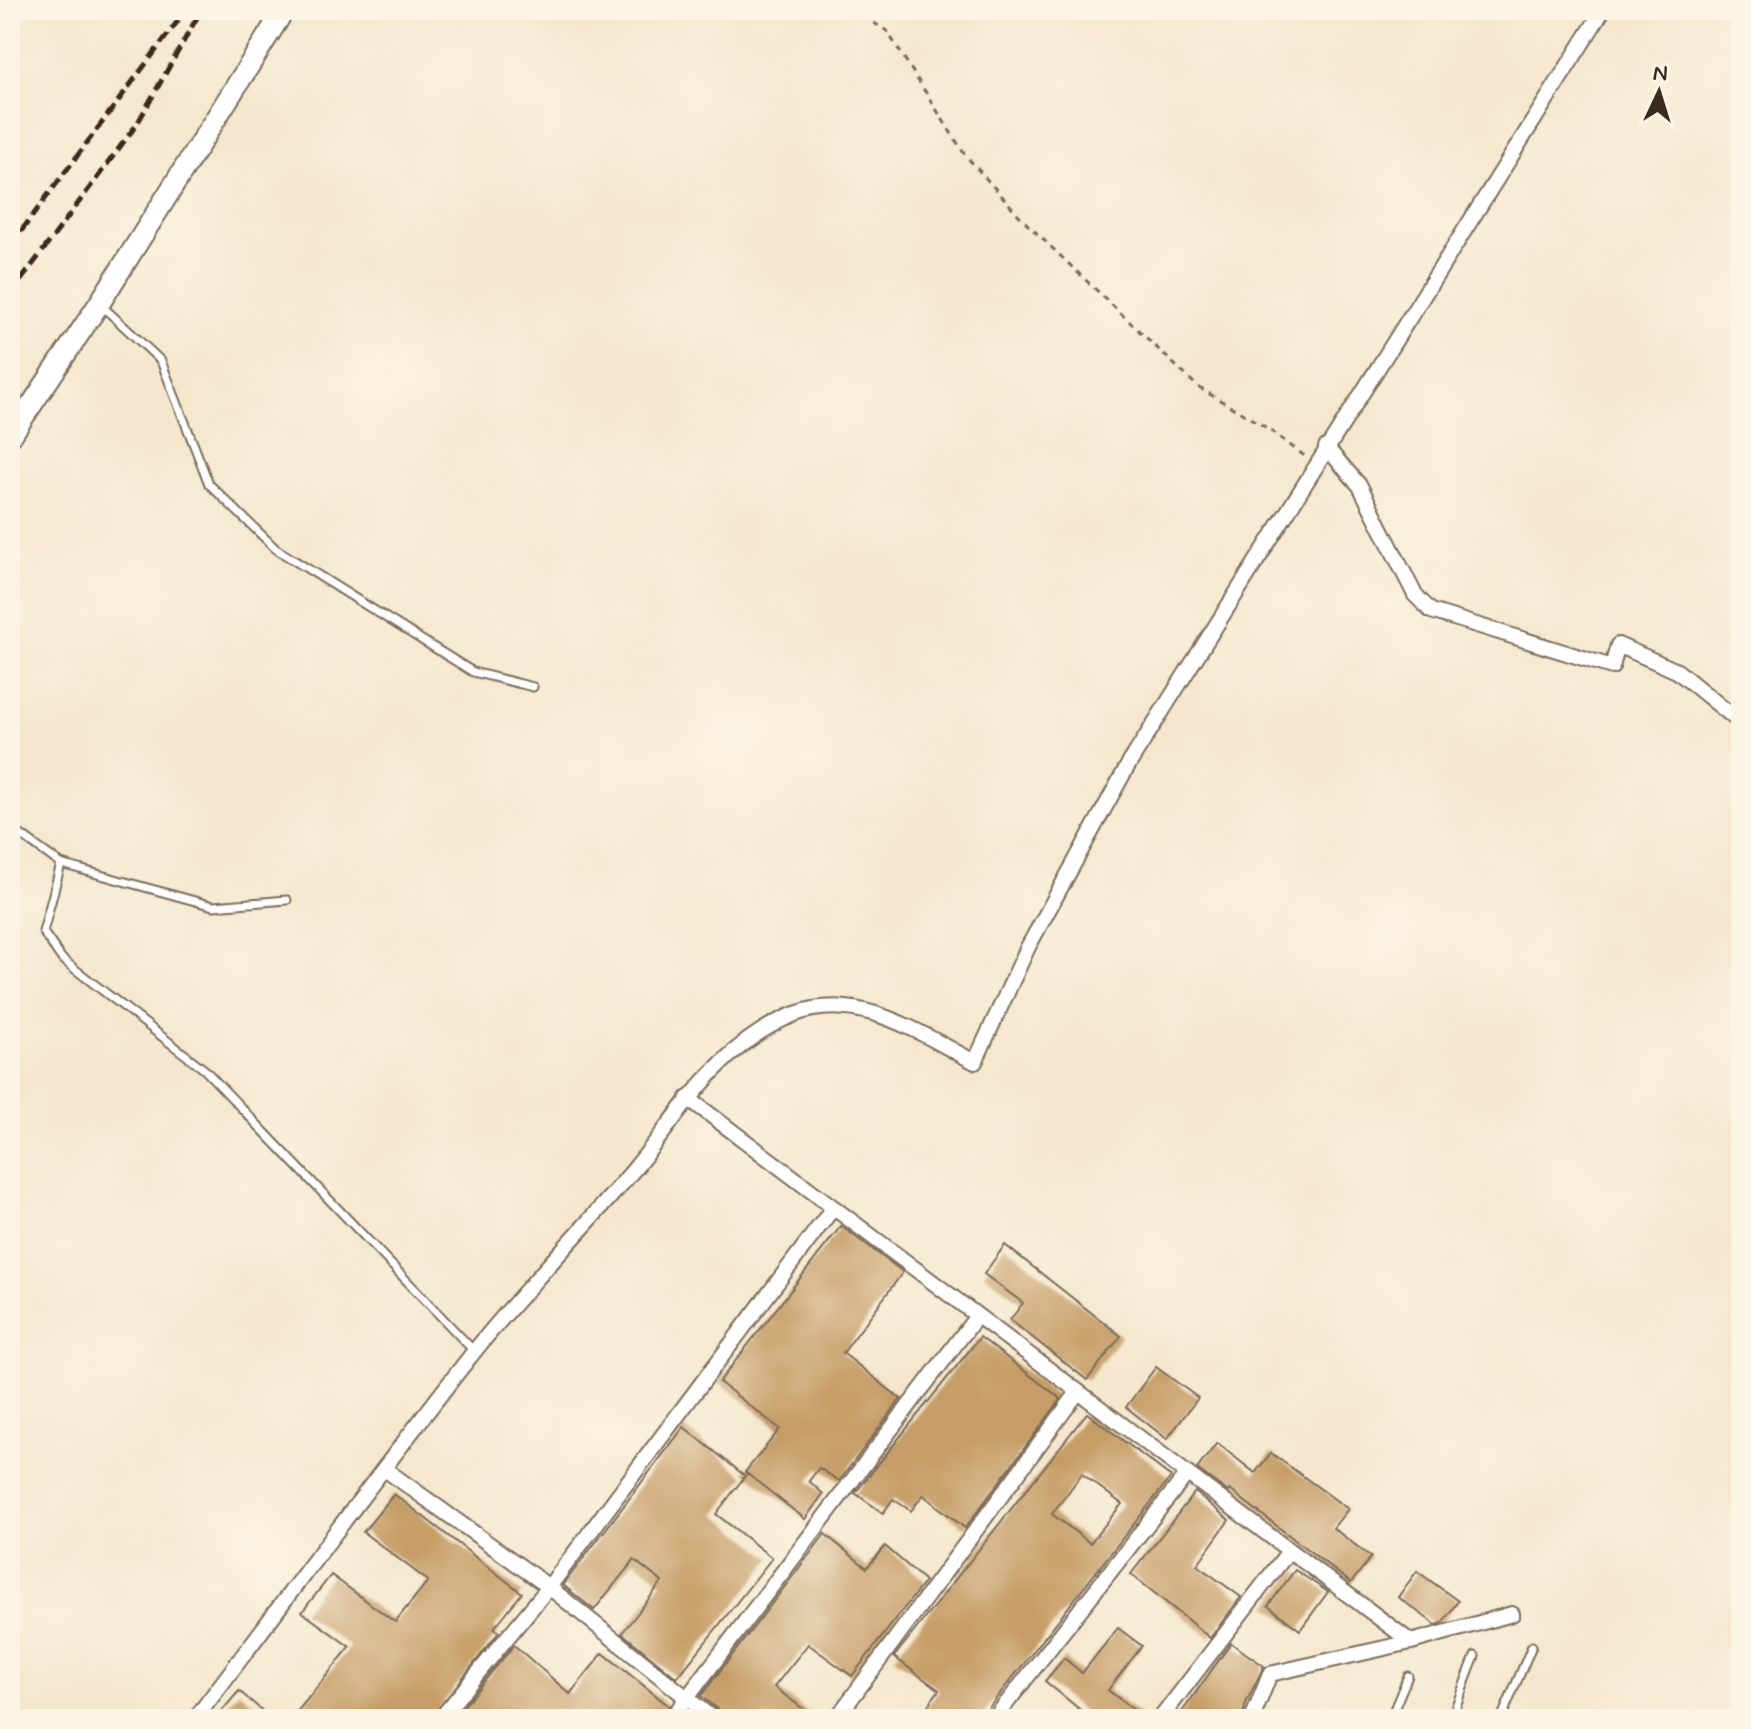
<svg xmlns="http://www.w3.org/2000/svg" width="1751" height="1729" viewBox="0 0 1751 1729" font-family="Mynerve,sans-serif">
<style>
.building{fill:#c69d66;fill-rule:evenodd}
.lines{fill:none;stroke-linecap:round;stroke-linejoin:round}
.lane-casing{stroke:#7c6c5b;stroke-width:11}
.street-casing{stroke:#7c6c5b;stroke-width:18}
.secondary-casing{stroke:#7c6c5b;stroke-width:24}
.path{stroke:#7c6c5b;stroke-width:3;stroke-dasharray:6 6;stroke-linecap:butt}
.lane{stroke:#fff;stroke-width:7}
.street{stroke:#fff;stroke-width:14}
.secondary{stroke:#fff;stroke-width:20}
.rail{stroke:#3b2a1e;stroke-width:5;stroke-dasharray:12 6;stroke-linecap:butt}
</style>
<rect width="100%" height="100%" fill="#fcf5e5"/>
<filter id="ink" filterUnits="userSpaceOnUse"><feTurbulence type="fractalNoise" baseFrequency=".0125" numOctaves="2"/><feDisplacementMap in="SourceGraphic" scale="16" xChannelSelector="R" yChannelSelector="G"/><feConvolveMatrix kernelMatrix="1 2 1 2 8 2 1 2 1" color-interpolation-filters="sRGB"/></filter>
<filter id="wash" filterUnits="userSpaceOnUse"><feTurbulence type="fractalNoise" baseFrequency=".006" numOctaves="4" result="noise"/><feDisplacementMap in="SourceGraphic" scale="32" xChannelSelector="R" yChannelSelector="G"/><feGaussianBlur stdDeviation="1.8" result="paint"/><feColorMatrix in="noise" values="0 0 0 0 0 0 0 0 0 0 0 0 0 0 0 0 0 1.4 0 .05"/><feComposite in="paint" operator="in"/></filter>
<g filter="url(#wash)">
<rect width="100%" height="100%" fill="#f4e7cd"/>
<g id="blocks">
<g class="building">
<path d="M841 1226 903 1272 843 1353 901 1399 839 1481 819 1468 809 1481 823 1494 805 1519 745 1472 780 1429 719 1382Z"/>
<path d="M1005 1245 1121 1336 1087 1380 1010 1320 1023 1303 984 1274Z"/>
<path d="M980 1337 1061 1399 965 1528 923 1495 911 1511 893 1499 883 1513 855 1493Z"/>
<path d="M1156 1367 1198 1398 1167 1439 1126 1407Z"/>
<path d="M1087 1413 1171 1477 980 1719H918L939 1690 894 1657ZM1082 1474 1122 1504 1090 1543 1052 1514Z"/>
<path d="M684 1427 745 1476 716 1514 772 1558 677 1678 622 1633 662 1582 634 1560 594 1610 563 1585Z"/>
<path d="M1217 1443 1255 1473 1271 1453 1348 1509 1333 1528 1371 1557 1351 1583 1230 1490 1228 1492 1197 1469Z"/>
<path d="M1195 1492 1229 1520 1197 1565 1241 1597 1210 1638 1131 1574Z"/>
<path d="M394 1494 522 1593 494 1628 499 1632 430 1719H291L350 1647 302 1612 331 1575 395 1622 428 1581 363 1532Z"/>
<path d="M825 1534 867 1568 885 1546 925 1581 852 1676 808 1644 774 1687 817 1719H723L719 1711 701 1696Z"/>
<path d="M1295 1570 1328 1592 1300 1630 1268 1606Z"/>
<path d="M1417 1571 1458 1601 1442 1623 1436 1625 1398 1597Z"/>
<path d="M1118 1628 1142 1646 1108 1690 1145 1719H1080L1084 1713 1045 1681 1064 1658 1082 1673Z"/>
<path d="M1231 1643 1264 1666 1246 1703 1242 1719H1177Z"/>
<path d="M514 1645 570 1694 603 1653 669 1706 661 1719H453Z"/>
<path d="M239 1691 272 1719H215Z"/>
</g>
</g>
</g>
<g filter="url(#ink)">
<use href="#blocks" fill-opacity="0" stroke="#7c6c5b" stroke-width="2"/>
<g class="lines">
<g class="lane-casing">
<g id="lane">
<path d="M101 305 161 361 209 484 276 549 473 672 533 687"/>
<path d="M10 831 21 835 61 864 213 906 287 900"/>
<path d="M61 864 43 932 62 959 205 1070 474 1351"/>
<path d="M1390 1719 1408 1676"/>
<path d="M1451 1719 1475 1656"/>
<path d="M1501 1719 1532 1646"/>
</g>
</g>
<g class="street-casing">
<g id="street">
<path d="M1326 447 1360 486 1415 595 1431 611 1612 667 1618 645 1677 671 1741 723"/>
<path d="M688 1098 1411 1642"/>
<path d="M386 1470 549 1587 713 1719"/>
<path d="M195 1719C288 1597 378 1473 473 1353 521 1293 575 1238 625 1180 678 1119 716 1045 795 1014 860 990 920 1034 975 1062L1028 947 1127 767 1603 10"/>
<path d="M440 1719 549 1587 833 1208"/>
<path d="M671 1719 977 1316"/>
<path d="M836 1719 1078 1392"/>
<path d="M994 1719 1187 1474"/>
<path d="M1160 1719 1289 1551"/>
<path d="M1252 1719 1270 1674 1411 1642 1512 1614"/>
</g>
</g>
<g class="secondary-casing">
<path id="secondary" d="M10 437 99 304 284 10"/>
</g>
<path class="path" d="M853 10 887 31 965 155 1027 224 1198 387 1267 428 1306 457"/>
<use href="#lane" class="lane"/>
<use href="#street" class="street"/>
<use href="#secondary" class="secondary"/>
<g class="rail">
<path d="M10 246 186 10"/>
<path d="M10 295 137 124 199 14"/>
</g>
</g>
</g>
<rect width="1751" height="1729" fill="none" stroke="#fcf5e5" stroke-width="40"/>
<g transform="translate(1659 92) rotate(4)" stroke="#fcf5e5" stroke-width="6" paint-order="stroke">
<path d="M0-6L14 30L0 20L-14 30Z" fill="#3b2a1e"/>
<text y="-12" font-size="22" font-weight="bold" text-anchor="middle" fill="#3b2a1e">N</text>
</g>
</svg>
